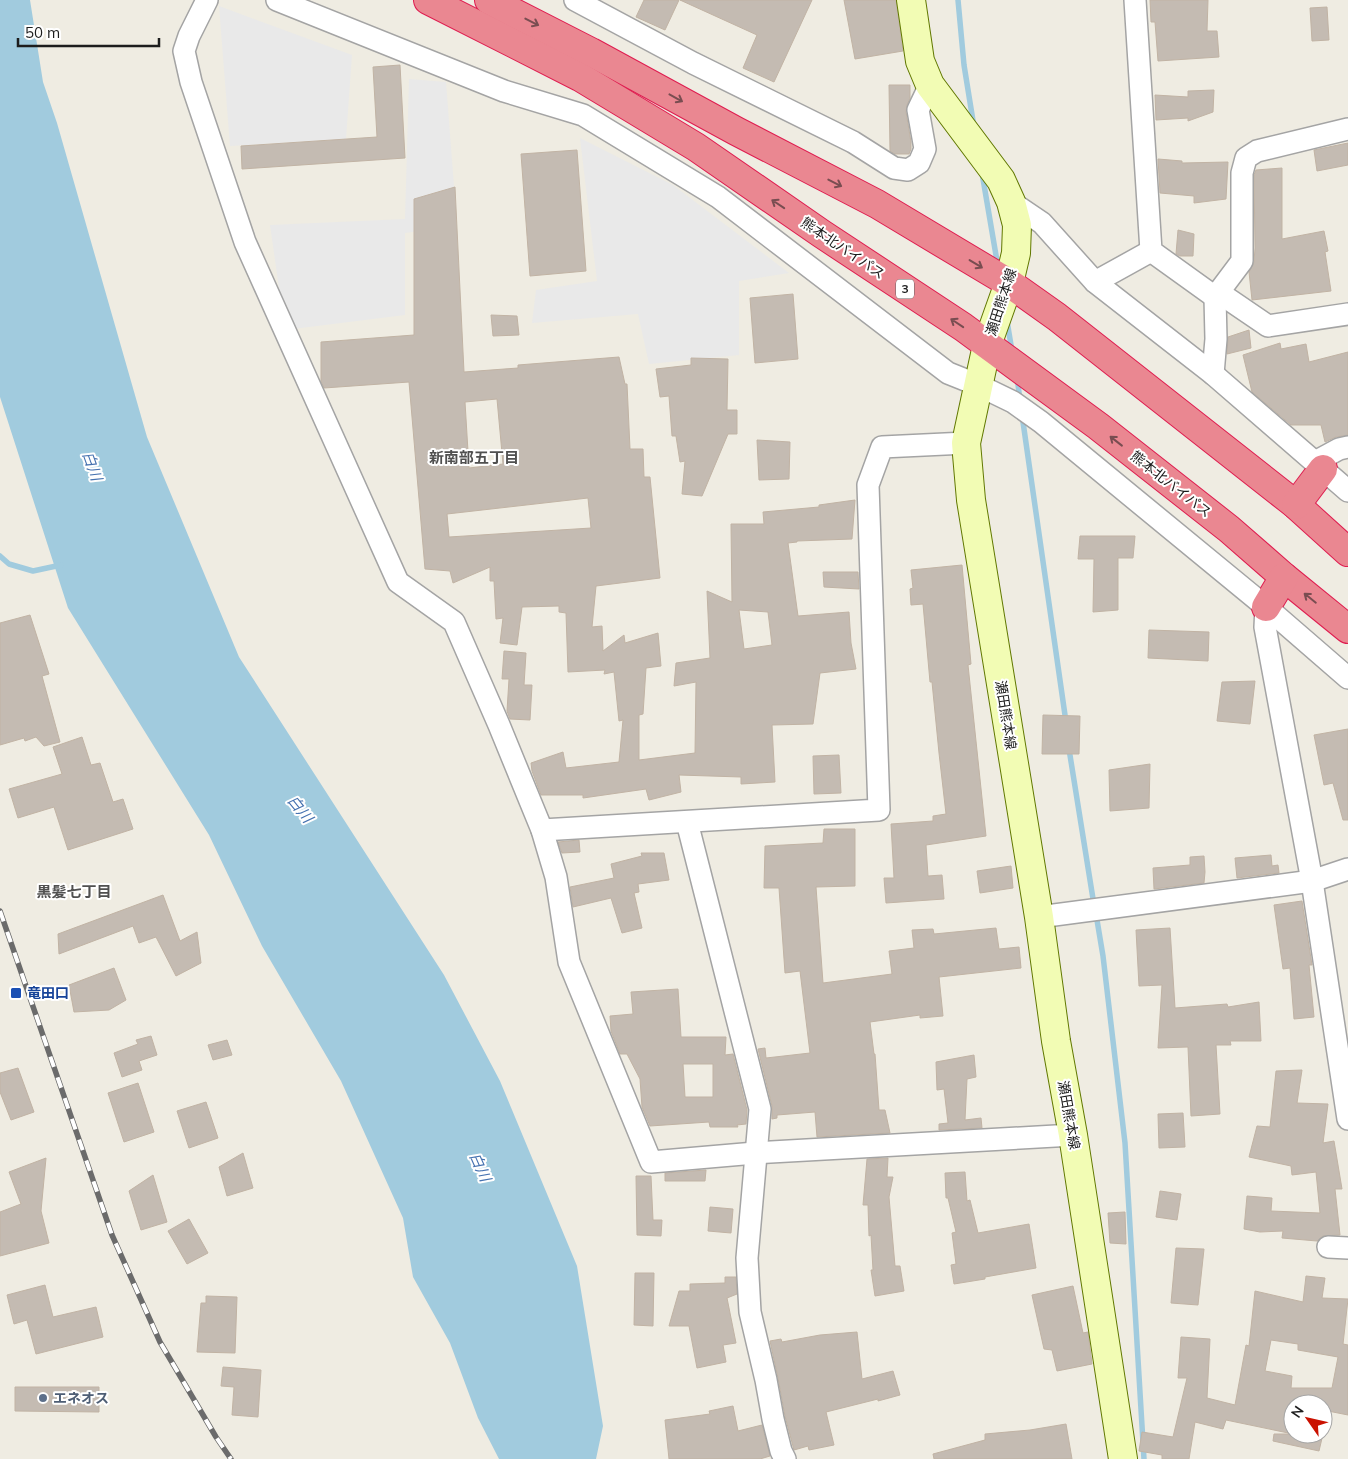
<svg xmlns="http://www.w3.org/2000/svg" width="1348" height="1459" viewBox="0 0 1348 1459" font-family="Mulish,'Noto Sans JP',sans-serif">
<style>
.parking{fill:#e9e9e9}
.water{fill:#a1cbde}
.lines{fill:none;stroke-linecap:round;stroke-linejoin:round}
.stream{stroke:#a1cbde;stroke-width:5.5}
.building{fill:#c4bbb2;stroke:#c1b3a4;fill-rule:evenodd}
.street-casing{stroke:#a4a4a4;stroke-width:24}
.secondary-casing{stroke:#617800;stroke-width:30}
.highway-casing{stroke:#df1d50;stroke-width:30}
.street{stroke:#fff;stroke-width:21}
.secondary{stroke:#f2fcb4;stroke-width:28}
.highway{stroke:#ea8791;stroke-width:28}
.rail-casing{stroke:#6b6b6b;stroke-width:5.5}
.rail{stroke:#fff;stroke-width:4;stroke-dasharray:11;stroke-linecap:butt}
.oneway{stroke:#794d51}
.transit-dot{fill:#1a4fb4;stroke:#fff;stroke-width:2}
.service-dot{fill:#5c6f8a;stroke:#fff;stroke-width:2}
.labels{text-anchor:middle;stroke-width:4;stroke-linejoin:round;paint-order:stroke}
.shield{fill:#fff;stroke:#616161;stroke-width:1}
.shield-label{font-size:12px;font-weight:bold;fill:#1d1d1d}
.street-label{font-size:14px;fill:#1d1d1d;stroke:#fff}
.transit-label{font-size:14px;font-weight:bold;fill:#164399;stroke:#fff;text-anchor:start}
.service-label{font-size:14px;font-weight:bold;fill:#4e5e75;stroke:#fff;text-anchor:start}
.neighbourhood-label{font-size:15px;font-weight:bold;fill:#505050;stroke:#fff}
.water-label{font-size:15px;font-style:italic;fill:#4672b0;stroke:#fff}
</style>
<rect width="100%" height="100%" fill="#efece2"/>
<g class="parking">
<path d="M219 6 352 55 346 139 230 146Z"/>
<path d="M409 79 446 82 457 226 405 233V315L285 330 270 225 405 219Z"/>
<path d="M580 138 673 185 789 273 739 281V355L649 364 638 314 532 323 536 290 597 281Z"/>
</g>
<path class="water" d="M0 0H30L43 82 57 123 147 437 239 657 444 975 500 1081 577 1266 603 1426 596 1459H499L478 1418 450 1343 413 1277 403 1218 341 1081 262 946 209 835 68 608 0 397Z"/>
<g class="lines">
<g class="stream">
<path d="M958 0 964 65 974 127"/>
<path d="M982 173 998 267"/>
<path d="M1007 321 1012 351"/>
<path d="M1017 377 1020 400"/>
<path d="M1022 415 1066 722"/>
<path d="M0 556 9 564 33 571 61 565"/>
<path d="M1069 749 1094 905"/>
<path d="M1096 914 1103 956 1125 1143 1144 1459"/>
</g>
</g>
<g class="building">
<path d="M644 0H679L665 30 636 17Z"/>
<path d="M680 0H812L774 82 743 68 757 35Z"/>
<path d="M844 0H896L903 51 855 59Z"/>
<path d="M1150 0H1208L1207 31H1217L1219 57 1158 61 1155 22H1151Z"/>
<path d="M1327 7 1329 40 1312 41 1310 8Z"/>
<path d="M400 65 405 158 242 169 241 146 377 137 373 67Z"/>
<path d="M889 85H910V98L907 105 906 112 911 142V149L909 154H895L890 151Z"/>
<path d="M1214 90 1213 112 1188 121V118L1156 120 1155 95 1188 97V91Z"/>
<path d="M1348 143V165L1317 171 1314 150Z"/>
<path d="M577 150 586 271 530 276 521 154Z"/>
<path d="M1158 159 1182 161V163L1228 162 1226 199 1194 203V196L1160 193Z"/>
<path d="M1282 168V239L1324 231 1328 251 1325 252 1331 291 1252 300 1249 272 1254 262 1255 248 1254 175 1256 170Z"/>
<path d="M455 187 464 372 518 368V365L619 357 625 384H627L630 449H643L644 477H650L660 578 596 586 592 627 602 626 603 651 624 635 625 643 658 633 661 666 646 668 643 714 639 715V760L695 753 696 682 674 686 676 663 710 658 707 591 732 602 731 524H764L763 512 819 507V505L855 500 852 539 797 541V542L788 543 798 616 849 612 851 643 856 669 820 673 813 724 772 725 775 782 741 784V777L679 775 681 792 649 800 646 789 583 798V795H541L532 771 531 763 563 752 566 768 619 762 623 720 619 721 614 672 604 674 605 670 568 672 566 613 559 612V606L522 607 517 645 500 643 503 618 496 619 494 581H490V567L453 583 450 571 425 569 409 382 324 388 321 381V342L414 335V199ZM497 399 503 464 469 468 465 402ZM588 498 591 528 449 537 447 514ZM739 610 768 612 772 645 744 649Z"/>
<path d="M1178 230 1194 234 1193 256H1180L1176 254Z"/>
<path d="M793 294 798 359 755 363 750 298Z"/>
<path d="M491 315 517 316 519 335 493 336Z"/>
<path d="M1249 330 1251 348 1227 354 1228 337Z"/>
<path d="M1280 343 1281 349 1306 344 1309 362 1348 352V435L1336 437 1325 442 1321 425H1291L1252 392 1243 355Z"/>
<path d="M691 358 728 359 727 410H737V434H728L702 496 682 494 685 461 680 462 676 436H672L669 396 660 397 656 369 691 365Z"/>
<path d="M757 440 790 442 789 479 759 480Z"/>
<path d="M1080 536H1135L1133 558H1118V610L1093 612 1094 559H1078Z"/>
<path d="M962 565 971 664 968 665 986 836 926 845 928 876 942 875 944 899 886 903 884 878H894L891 824 933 821V816L946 814 939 753 932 682H930L923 604 911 605 910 589 913 588 911 570Z"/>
<path d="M823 572H858L859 589 824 587Z"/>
<path d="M30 615 49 674 42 676 60 742 44 746 36 737 25 741 24 738 0 745V623Z"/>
<path d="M1149 630 1209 632 1208 661 1148 658Z"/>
<path d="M504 651 526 653 524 685H532L530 720 510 719 507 711 509 679H502Z"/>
<path d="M1255 681 1250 724 1217 721 1222 682Z"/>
<path d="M1043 715 1080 716 1079 754H1042Z"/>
<path d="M1348 729V820H1343L1333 783 1324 785 1314 735Z"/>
<path d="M82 737 91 765 100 763 113 802 123 799 133 829 68 850 54 807 18 818 9 789 62 774 53 747Z"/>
<path d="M839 755 841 793 814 794 813 756Z"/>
<path d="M1150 764 1149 808 1110 811 1109 770Z"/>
<path d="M824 829H855V886L816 887 823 983 892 974 889 951 914 948 912 930 933 929 934 934 996 928 999 949 1019 947 1021 968 939 977 943 1016 920 1018V1015L870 1022 874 1054H875L879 1110H885L890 1133 817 1137 815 1112 777 1115V1118L772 1119V1106L758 1049 765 1048 766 1058 810 1053 800 971 785 973 779 888H764L765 846 823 843Z"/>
<path d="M579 840 580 852 562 853 558 842Z"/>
<path d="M641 853H664L669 880 638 884 639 892 634 893 642 928 622 933 611 898 573 907 570 887 614 878 611 864 642 856Z"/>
<path d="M1271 855 1272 866 1278 865 1279 873 1237 878 1235 858Z"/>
<path d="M1204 856 1205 872 1204 883 1154 889 1153 868 1190 865V857Z"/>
<path d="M1011 866 1013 888 980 893 977 871Z"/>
<path d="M163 895 180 941 197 932 201 963 176 976 156 937 139 943 133 926 59 954 58 934Z"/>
<path d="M1302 901 1312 965H1309L1314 1017 1294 1019 1290 968 1283 969 1274 905Z"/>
<path d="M1170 928 1175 1008 1227 1004 1228 1007 1259 1002 1261 1041H1230L1231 1045H1216L1220 1114 1191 1116 1188 1047 1158 1048 1162 985 1139 986 1136 930Z"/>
<path d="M114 968 126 1000 109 1010 74 1012 69 985Z"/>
<path d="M678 989 681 1037H726L725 1055 733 1054 747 1110 746 1124 737 1125 738 1127H710L709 1122 650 1126 642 1107 640 1079 627 1054H620L611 1031 610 1016 633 1014 631 992ZM683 1064H713V1097H685Z"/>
<path d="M151 1036 157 1055 139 1061 142 1070 122 1077 114 1053 138 1044 136 1040Z"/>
<path d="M227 1040 232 1055 213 1060 208 1045Z"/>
<path d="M974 1055 976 1077 967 1079 965 1120 981 1118 982 1128 939 1130V1124L948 1123 944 1089 937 1090 936 1062Z"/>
<path d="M18 1068 34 1112 11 1120 0 1092V1073Z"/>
<path d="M1302 1070 1297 1103 1328 1104 1323 1143 1334 1141 1342 1189H1335L1340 1235 1323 1236 1317 1241 1282 1238 1283 1231 1260 1232 1244 1229 1247 1196 1272 1198 1271 1211 1320 1213 1316 1172 1292 1175 1291 1166 1249 1157 1257 1126 1270 1127 1276 1071Z"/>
<path d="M138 1083 154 1132 124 1142 108 1093Z"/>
<path d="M206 1102 218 1138 189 1148 177 1111Z"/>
<path d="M1183 1113 1185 1147 1159 1148 1158 1114Z"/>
<path d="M243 1153 253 1188 227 1196 219 1167Z"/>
<path d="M46 1158 41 1211 49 1243 0 1256V1212L21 1204 9 1172Z"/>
<path d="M888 1158 887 1177H893L889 1197 895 1266H900L904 1291 875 1296 871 1270H873L871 1235 869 1236 868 1205H863L867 1159Z"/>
<path d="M706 1170 705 1181H665V1173Z"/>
<path d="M965 1172 967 1201 970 1200 978 1233 1029 1224 1036 1268 985 1277V1279L954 1284 951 1265 956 1264 952 1233 956 1232 948 1198H946L945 1173Z"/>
<path d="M153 1175 167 1222 141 1230 129 1191Z"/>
<path d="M636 1176H651L653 1220H662L661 1236 637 1235Z"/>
<path d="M1160 1191 1181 1194 1177 1220 1156 1217Z"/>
<path d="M710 1207 733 1209 731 1233 708 1231Z"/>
<path d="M1125 1212 1126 1244 1110 1243 1108 1213Z"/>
<path d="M189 1219 208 1253 187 1264 168 1231Z"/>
<path d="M1176 1248 1204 1249 1198 1305 1171 1303Z"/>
<path d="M635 1273H654L653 1326 634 1325Z"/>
<path d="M1306 1276 1325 1278 1322 1298 1348 1299 1343 1344 1348 1345V1415L1323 1410V1404H1293V1434L1226 1420 1223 1429 1195 1422 1189 1459H1162V1455L1139 1451 1142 1432 1173 1437 1187 1378H1178L1181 1337 1210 1339 1207 1398 1235 1405 1246 1345 1249 1346 1255 1291 1303 1302ZM1271 1340 1298 1344V1350L1338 1357 1332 1388H1291L1292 1376 1265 1371Z"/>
<path d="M725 1277H736L737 1294 727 1298 736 1343 723 1345 726 1362 697 1368 689 1326H669L679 1291H690V1284L725 1283Z"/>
<path d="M45 1285 53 1317 96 1307 103 1337 36 1354 27 1320 14 1324 7 1295Z"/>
<path d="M1073 1286 1083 1333 1088 1332 1092 1364 1057 1371 1052 1350 1044 1349 1032 1295Z"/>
<path d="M206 1296 237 1297 235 1353 197 1352 201 1303H206Z"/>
<path d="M857 1332 862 1379 893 1371 900 1395 878 1401V1399L826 1412 834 1445 809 1450 808 1446 794 1450 785 1416 778 1378 770 1341 781 1339 782 1342 820 1335Z"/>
<path d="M223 1367 261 1370 258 1417 232 1415 234 1387 221 1386Z"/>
<path d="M15 1387H99V1412L15 1411Z"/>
<path d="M733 1406 738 1431 762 1425 770 1456 760 1459H669L665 1420 710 1414 709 1411Z"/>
<path d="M1066 1424 1072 1459H934L933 1454 985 1440V1434L1030 1430Z"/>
<path d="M1274 1434H1323L1319 1451 1273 1441Z"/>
</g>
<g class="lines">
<g class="street-casing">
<g id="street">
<path d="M207 0 189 36 184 51 191 82 245 242 398 582 454 622 499 725 542 830 556 877 569 962 651 1162 755 1153 1073 1135"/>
<path d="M277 0 504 91 583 115 718 197 948 373 978 385 1013 402 1041 422 1266 607 1348 678"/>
<path d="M575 0 693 63 853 142 894 168 908 170 919 163 925 149 918 110 930 85"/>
<path d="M1135 0 1151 251 1215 297"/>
<path d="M1011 202 1042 223 1095 282 1213 374 1348 491"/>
<path d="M1095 282 1151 251"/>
<path d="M1218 292 1268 326 1348 314"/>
<path d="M1213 374 1216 339 1215 297 1242 261V173L1246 158 1257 151 1348 129"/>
<path d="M1315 462 1339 449 1348 447"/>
<path d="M1266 607 1265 627 1312 881 1348 1119"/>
<path d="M687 822 760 1109 747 1258 750 1312 766 1380 773 1419 781 1451 785 1459"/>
<path d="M542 830 879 810 868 485 882 447 966 443"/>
<path d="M1039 917 1312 881 1348 869"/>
<path d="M1328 1247 1348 1248"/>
</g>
</g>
<g class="secondary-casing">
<path id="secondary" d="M911 0 920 61 930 85 1001 180 1011 202 1017 225 1016 253 1009 283 987 345 966 443 971 500 1039 917 1056 1041 1073 1135 1123 1459"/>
</g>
<g class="highway-casing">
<g id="highway">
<path d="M428 0 580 77 696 147 822 234 963 327 1098 426 1229 529 1284 577 1348 629"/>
<path d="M489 0 591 52 736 131 877 204 1009 283 1057 317 1296 505 1348 552"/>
<path d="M1296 505 1323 469"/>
<path d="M1266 607 1284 577"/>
</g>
</g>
<use href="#street" class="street"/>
<use href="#secondary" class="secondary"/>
<use href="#highway" class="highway"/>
<g class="rail-casing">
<path id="rail" d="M0 911 112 1235 160 1342 216 1437 231 1459"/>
</g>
<use href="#rail" class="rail"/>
</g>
<defs><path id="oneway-shaft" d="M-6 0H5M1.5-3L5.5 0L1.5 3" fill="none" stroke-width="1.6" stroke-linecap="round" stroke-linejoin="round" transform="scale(1.25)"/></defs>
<g class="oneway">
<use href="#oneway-shaft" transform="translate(532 22) rotate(27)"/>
<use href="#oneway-shaft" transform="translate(676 98) rotate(29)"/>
<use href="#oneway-shaft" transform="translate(835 183) rotate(27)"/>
<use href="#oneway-shaft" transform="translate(778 204) rotate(-146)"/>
<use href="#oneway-shaft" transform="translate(976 264) rotate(31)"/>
<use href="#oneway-shaft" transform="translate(957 323) rotate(-146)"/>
<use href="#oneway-shaft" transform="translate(1116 441) rotate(-142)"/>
<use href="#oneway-shaft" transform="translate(1310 598) rotate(-141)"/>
</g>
<rect class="transit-dot" x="10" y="987" width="12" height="12" rx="2.5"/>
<circle class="service-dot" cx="43" cy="1398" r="5"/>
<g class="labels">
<rect class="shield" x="896" y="279.5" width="18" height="19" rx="4"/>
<g class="shield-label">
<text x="905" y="293">3</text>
</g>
<g class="street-label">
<text transform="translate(843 248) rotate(34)" y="5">熊本北バイパス</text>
<text transform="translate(1001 302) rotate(-72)" y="5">瀬田熊本線</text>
<text transform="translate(1171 484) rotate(38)" y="5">熊本北バイパス</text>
<text transform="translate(1006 715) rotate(81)" y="5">瀬田熊本線</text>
<text transform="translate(1069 1115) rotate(80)" y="5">瀬田熊本線</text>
</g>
<g class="transit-label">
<text x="27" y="998">竜田口</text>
</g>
<g class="service-label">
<text x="53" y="1403">エネオス</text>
</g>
<g class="neighbourhood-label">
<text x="474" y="463">新南部五丁目</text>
<text x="74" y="897">黒髪七丁目</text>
</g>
<g class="water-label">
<text transform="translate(92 466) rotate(70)" y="5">白川</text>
<text transform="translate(300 809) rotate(51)" y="5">白川</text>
<text transform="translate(480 1167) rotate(66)" y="5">白川</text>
</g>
</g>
<g transform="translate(1308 1419) rotate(304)"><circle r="24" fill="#ffffff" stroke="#a5a5a5"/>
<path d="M0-4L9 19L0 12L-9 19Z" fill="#ca1100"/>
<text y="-8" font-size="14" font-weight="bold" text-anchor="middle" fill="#1d1d1d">N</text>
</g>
<path d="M18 38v8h141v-8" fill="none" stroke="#1d1d1d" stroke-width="2.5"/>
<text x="25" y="38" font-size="15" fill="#1d1d1d" stroke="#ffffff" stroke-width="4" paint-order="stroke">50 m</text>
</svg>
